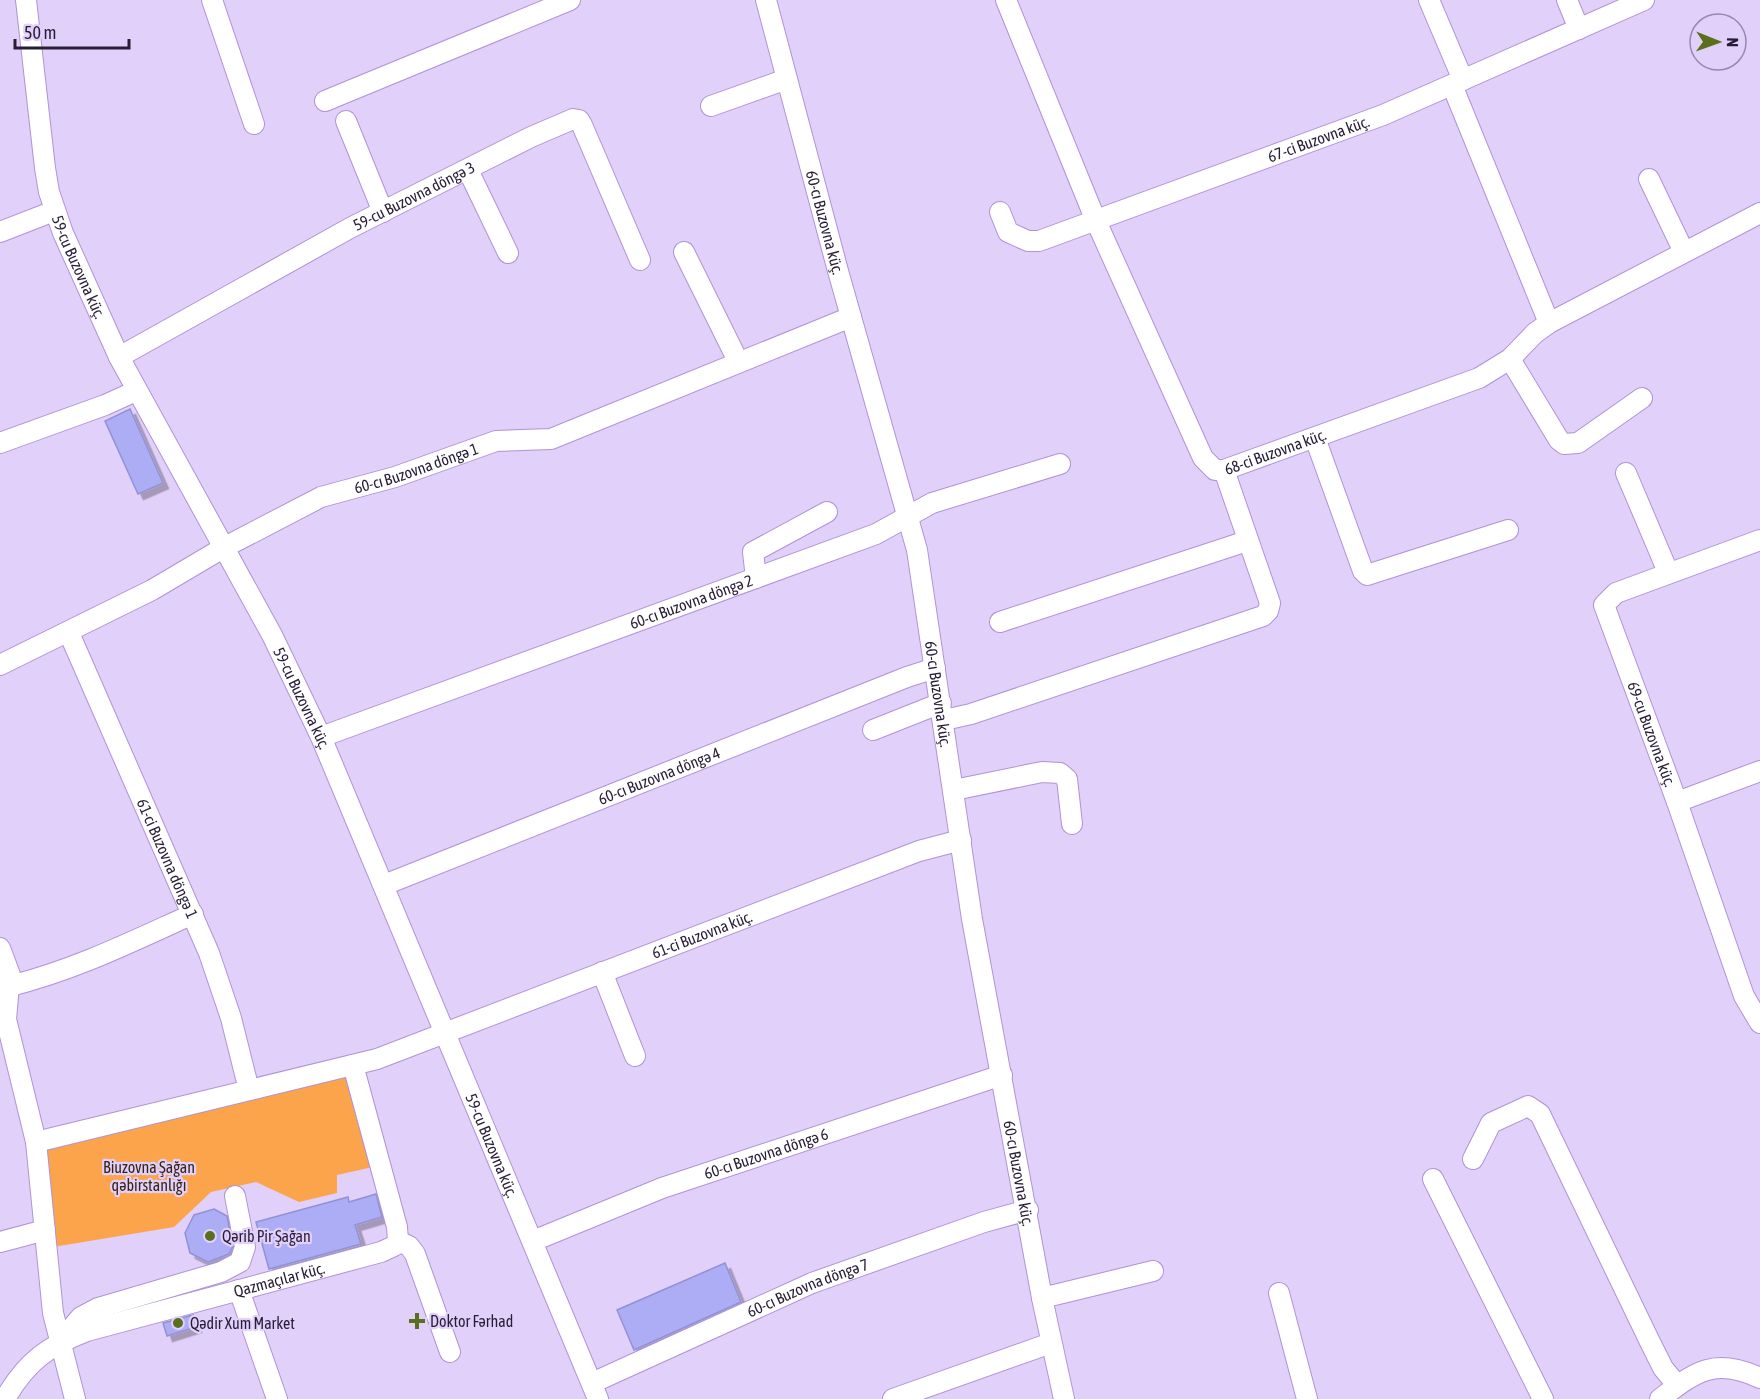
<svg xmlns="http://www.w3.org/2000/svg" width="1760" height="1399" viewBox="0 0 1760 1399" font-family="'Asap Condensed',sans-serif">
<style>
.green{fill:#fca44c}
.building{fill:#acadf4;stroke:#9192d6;stroke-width:1.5;filter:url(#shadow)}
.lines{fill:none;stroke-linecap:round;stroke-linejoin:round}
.minor-casing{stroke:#af93d6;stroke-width:22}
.minor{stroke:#fff;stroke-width:20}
.poi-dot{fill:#5a6f1e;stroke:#e1d0fa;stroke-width:2}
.labels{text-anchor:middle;stroke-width:4.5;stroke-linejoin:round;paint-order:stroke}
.street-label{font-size:16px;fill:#281d37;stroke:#e1d0fa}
.park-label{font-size:16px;fill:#372514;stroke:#e1d0fa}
.poi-label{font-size:16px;fill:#281d37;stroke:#e1d0fa;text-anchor:start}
</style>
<defs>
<filter id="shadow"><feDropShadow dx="5.5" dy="5.5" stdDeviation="0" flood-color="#0004"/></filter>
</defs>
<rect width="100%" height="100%" fill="#e1d0fa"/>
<path class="green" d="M346 1076 373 1167 337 1175V1193L299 1202 256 1182 211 1192 174 1227 53 1247 43 1146Z"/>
<g class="building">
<path d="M130 409 163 483 138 494 105 421Z"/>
<path d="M376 1194 382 1217 355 1225 361 1244 269 1269 256 1222 348 1197 349 1202Z"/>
<path d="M214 1209 227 1216 233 1246 229 1254 208 1262 190 1253 185 1233 194 1215Z"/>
<path d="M725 1263 741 1302 634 1350 617 1310Z"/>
<path d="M193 1315 196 1327 167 1336 163 1323Z"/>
</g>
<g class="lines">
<g class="minor-casing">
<g id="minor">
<path id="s1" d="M26 0 45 168 49 192 63 233 119 357 272 635 321 737 598 1399"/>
<path d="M212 0 254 124"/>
<path id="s2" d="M766 0 838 271 917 550 972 919 1042 1298 1064 1399"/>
<path id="s3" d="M1006 0 1096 221 1203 458 1215 470H1224L1479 378 1510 359 1535 333 1549 323 1760 213"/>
<path d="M1429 0 1463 80"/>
<path d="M1567 0 1579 29"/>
<path d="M1452 85 1549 323"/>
<path d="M325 101 570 0"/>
<path d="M711 106 787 79"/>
<path d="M346 121 383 212"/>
<path d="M468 170 508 253"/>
<path d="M1649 179 1684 252"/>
<path id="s4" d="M1000 212 1008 232 1028 241H1039L1383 115 1644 0"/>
<path d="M0 232 54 211"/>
<path d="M684 252 738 361"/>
<path id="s5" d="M119 357 350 228 531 137 573 119 579 120 582 125 640 260"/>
<path d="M1510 359 1559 440 1564 444 1578 443 1642 398"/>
<path d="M1315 438 1363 571 1367 575 1508 530"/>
<path d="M0 443 105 405 136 391"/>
<path d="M1626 473 1668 572"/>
<path id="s6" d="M1760 540 1616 593 1604 605 1677 802 1744 996 1760 1023"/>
<path d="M756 578 753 552 827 512"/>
<path d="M1000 622 1247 541"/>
<path id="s7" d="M69 633 209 953 231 1018 249 1090"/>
<path id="s8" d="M0 665 152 590 223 548 321 497 395 477 496 441 551 439 851 317"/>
<path d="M944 720 971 714 1263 616 1268 611 1270 603 1224 470"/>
<path d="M873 730 941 703"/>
<path id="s9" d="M321 737 876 534 932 503 1060 464"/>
<path d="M954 790 1042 772 1060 773 1067 779 1072 824"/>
<path d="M1677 802 1760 771"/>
<path id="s10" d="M384 885 907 677 935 668"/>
<path d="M0 948 10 975 6 1019 36 1142 53 1313 75 1399"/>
<path d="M602 972 635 1056"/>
<path d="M10 986C75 970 133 941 193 914"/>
<path id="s11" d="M36 1142 377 1059 919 851 961 840"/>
<path d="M1473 1159 1491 1123 1528 1106 1540 1114 1650 1342 1663 1368 1677 1385"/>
<path d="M1433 1179 1543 1399"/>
<path d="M398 1241 409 1246 415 1254 450 1352"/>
<path id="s12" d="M533 1241 662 1188 1002 1075"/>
<path d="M0 1242 45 1230"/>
<path d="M239 1290 277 1399"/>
<path d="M1279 1293 1307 1399"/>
<path d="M1042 1298 1153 1271"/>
<path d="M62 1339 81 1317 98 1308 221 1272 240 1262 245 1247 235 1196"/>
<path id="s13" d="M592 1383 812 1283 984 1222 1028 1210"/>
<path id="s14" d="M5 1399C26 1362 48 1346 87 1331L381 1252 394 1246 398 1241 397 1227 353 1065"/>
<path d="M893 1399 1051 1343"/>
<path d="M1660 1399C1696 1371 1715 1357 1760 1378"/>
</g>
</g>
<use href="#minor" class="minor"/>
</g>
<g class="poi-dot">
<circle cx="210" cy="1236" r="6"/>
<path d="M414 1312h6v6h6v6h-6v6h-6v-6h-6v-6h6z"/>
<circle cx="178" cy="1323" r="6"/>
</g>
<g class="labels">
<g class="street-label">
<text dy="6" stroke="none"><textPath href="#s4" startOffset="352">67-ci Buzovna küç.</textPath></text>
<text dy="6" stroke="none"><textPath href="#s5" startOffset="336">59-cu Buzovna döngə 3</textPath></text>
<text dy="6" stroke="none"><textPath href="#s2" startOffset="230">60-cı Buzovna küç.</textPath></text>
<text dy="6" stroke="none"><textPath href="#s1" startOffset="274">59-cu Buzovna küç.</textPath></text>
<text dy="6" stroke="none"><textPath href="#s3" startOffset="579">68-ci Buzovna küç.</textPath></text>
<text dy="6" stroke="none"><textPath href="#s8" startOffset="462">60-cı Buzovna döngə 1</textPath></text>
<text dy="6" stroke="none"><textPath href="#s9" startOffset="394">60-cı Buzovna döngə 2</textPath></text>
<text dy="6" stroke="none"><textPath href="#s2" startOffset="716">60-cı Buzovna küç.</textPath></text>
<text dy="6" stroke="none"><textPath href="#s1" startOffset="760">59-cu Buzovna küç.</textPath></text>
<text dy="6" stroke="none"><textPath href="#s6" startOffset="308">69-cu Buzovna küç.</textPath></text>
<text dy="6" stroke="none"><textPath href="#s10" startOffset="296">60-cı Buzovna döngə 4</textPath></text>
<text dy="6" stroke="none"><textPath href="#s7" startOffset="246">61-ci Buzovna döngə 1</textPath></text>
<text dy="6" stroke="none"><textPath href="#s11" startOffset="699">61-ci Buzovna küç.</textPath></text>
<text dy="6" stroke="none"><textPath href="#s1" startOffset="1246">59-cu Buzovna küç.</textPath></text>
<text dy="6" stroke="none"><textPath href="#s12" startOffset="249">60-cı Buzovna döngə 6</textPath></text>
<text dy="6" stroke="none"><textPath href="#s2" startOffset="1202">60-cı Buzovna küç.</textPath></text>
<text dy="6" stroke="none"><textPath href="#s14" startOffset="308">Qazmaçılar küç.</textPath></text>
<text dy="6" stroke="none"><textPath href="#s13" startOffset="236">60-cı Buzovna döngə 7</textPath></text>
</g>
<g class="park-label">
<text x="149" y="1173">Biuzovna Şağan<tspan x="149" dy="18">qəbirstanlığı</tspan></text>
</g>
<g class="poi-label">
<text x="222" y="1242">Qərib Pir Şağan</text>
<text x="430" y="1327">Doktor Fərhad</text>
<text x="190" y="1329">Qədir Xum Market</text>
</g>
</g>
<g transform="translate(1718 42) rotate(91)"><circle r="28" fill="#e1d0fa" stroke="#9788ac" stroke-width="1.5"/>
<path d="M0-4.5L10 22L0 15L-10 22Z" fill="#5a6f1e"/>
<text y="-9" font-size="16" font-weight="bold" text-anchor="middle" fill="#281d37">N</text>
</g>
<path d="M15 39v9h114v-9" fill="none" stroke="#281d37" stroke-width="3"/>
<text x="24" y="39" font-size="18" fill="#281d37" stroke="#e1d0fa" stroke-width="4.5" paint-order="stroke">50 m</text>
</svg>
